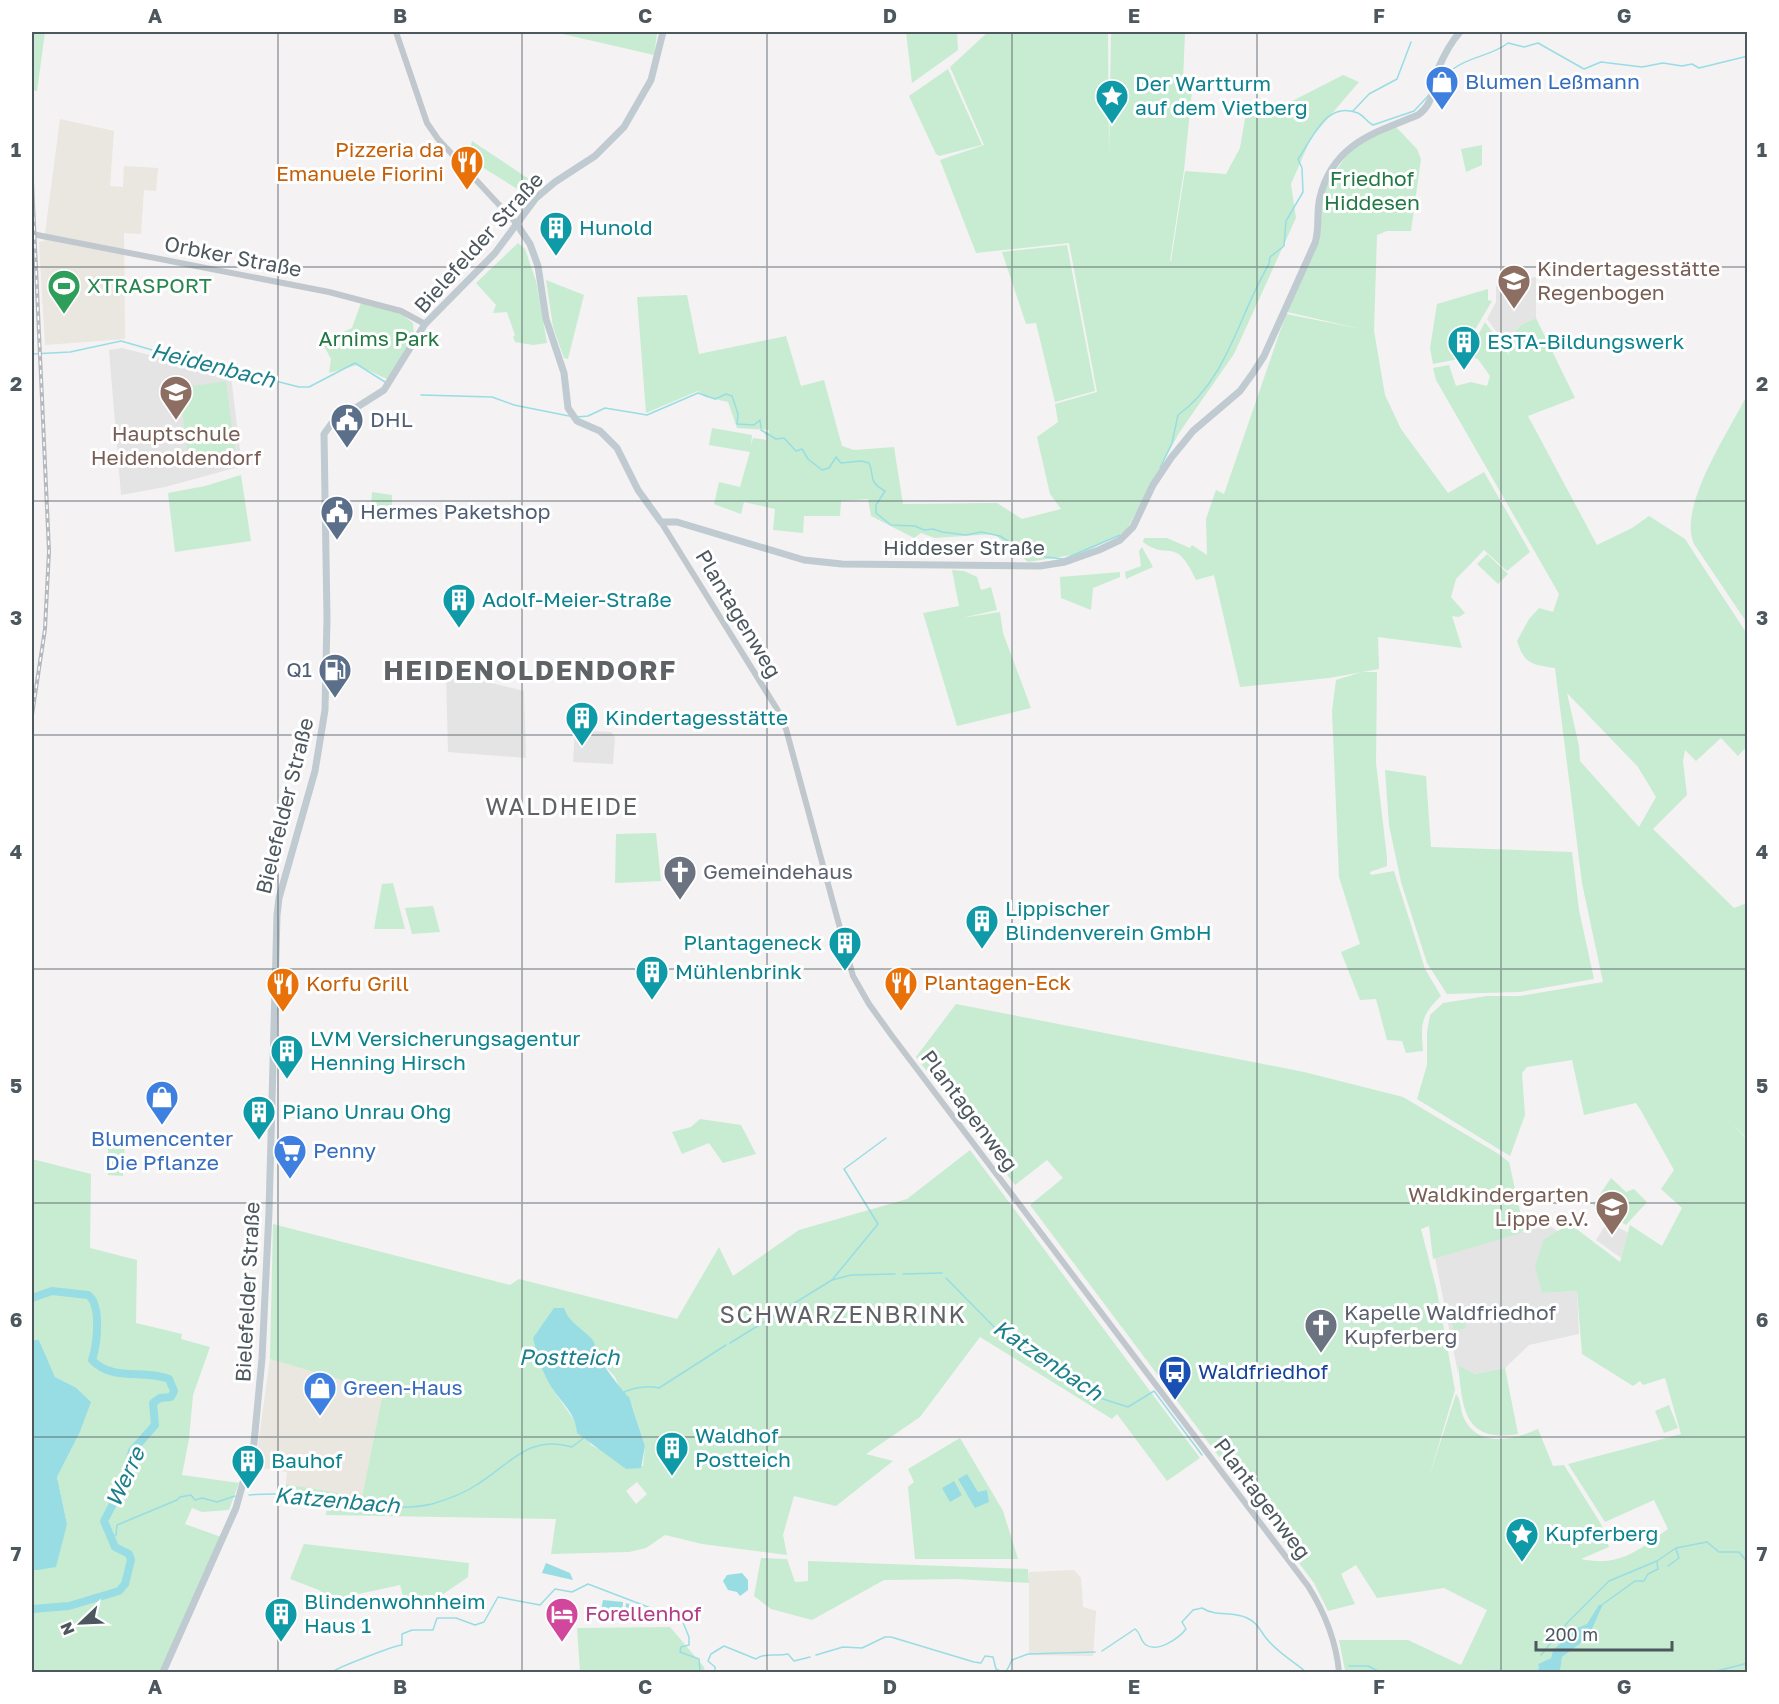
<svg xmlns="http://www.w3.org/2000/svg" width="1779" height="1704" viewBox="0 0 1779 1704" font-family="'Golos Text',sans-serif">
<style>
.commercial{fill:#eae6e0}
.education{fill:#e5e4e4}
.green{fill:#c7ecd1;fill-rule:evenodd}
.water{fill:#99dde4}
.lines{fill:none;stroke-linecap:round;stroke-linejoin:round}
.stream{stroke:#99dde4;stroke-width:1.5}
.river{stroke:#99dde4;stroke-width:8}
.tertiary{stroke:#c0c8cd;stroke-width:6}
.secondary{stroke:#c0cad1;stroke-width:7}
.rail-casing{stroke:#b5b8bc;stroke-width:4}
.rail{stroke:#fff;stroke-width:1.5;stroke-dasharray:4.5;stroke-linecap:butt}
.grid{fill:none;stroke:#4c575e;stroke-width:1.5;stroke-opacity:0.55}
.labels{text-anchor:middle;stroke-width:6;stroke-linejoin:round;paint-order:stroke}
.shop-label{font-size:21px;fill:#366cbe;stroke:#fff;text-anchor:start}
.culture-label{font-size:21px;fill:#0d838f;stroke:#fff;text-anchor:start}
.food-label{font-size:21px;fill:#c56008;stroke:#fff;text-anchor:start}
.park-label{font-size:21px;fill:#227944;stroke:#fff}
.street-label{font-size:21px;fill:#4c575e;stroke:#fff}
.education-label{font-size:21px;fill:#785e54;stroke:#fff;text-anchor:start}
.leisure-label{font-size:21px;fill:#27864d;stroke:#fff;text-anchor:start}
.service-label{font-size:21px;fill:#4e5e75;stroke:#fff;text-anchor:start}
.worship-label{font-size:21px;fill:#5b616d;stroke:#fff;text-anchor:start}
.transit-label{font-size:21px;fill:#164399;stroke:#fff;text-anchor:start}
.hotel-label{font-size:21px;fill:#b23c85;stroke:#fff;text-anchor:start}
.water-label{font-size:22px;font-style:italic;fill:#1a808b;stroke:#fff}
.quarter-label{font-size:24px;letter-spacing:1.5px;fill:#5f6366;stroke:#fff}
.district-label{font-size:27px;font-weight:bold;letter-spacing:1.5px;fill:#5f6366;stroke:#fff}
.neatline{fill:none;stroke:#4c575e;stroke-width:2}
.grid-label{font-size:20px;text-anchor:middle;font-weight:bold;fill:#4c575e}
</style>
<rect width="100%" height="100%" fill="#f4f2f3"/>
<g class="commercial">
<path d="M60 119 114 131 110 186 123 187 124 166 158 168 156 191 144 190 141 234 124 233 125 339 45 345 39 242 44 241Z"/>
<path d="M270 1359 383 1391 362 1497 286 1484 287 1472 255 1467Z"/>
<path d="M1074 1570 1081 1578 1083 1607 1096 1611 1093 1656 1029 1655V1572Z"/>
</g>
<g class="education">
<path d="M1536 277V318L1521 325 1504 342 1487 319 1496 302V286Z"/>
<path d="M122 348 231 376 242 466 165 487 121 495 109 350Z"/>
<path d="M446 672 524 691 526 758 448 752Z"/>
<path d="M575 730 611 732 615 737 613 764 573 762Z"/>
<path d="M1608 1221 1628 1233 1621 1258 1596 1240Z"/>
<path d="M1547 1224 1559 1232 1544 1239 1542 1293 1577 1291 1579 1334 1529 1345 1505 1368 1475 1374 1458 1365V1373L1435 1258Z"/>
</g>
<g class="green">
<path d="M32 32H45L37 91 32 90Z"/>
<path d="M554 32H644L657 34 654 55Z"/>
<path d="M906 32H957L958 50 912 83Z"/>
<path d="M988 32H1108L1109 158 1111 32H1185L1183 80 1193 81 1184 170 1170 261 1150 260 1171 261 1185 171 1226 174 1240 148 1246 113 1267 114 1343 75 1359 82 1311 138 1291 184 1296 218 1234 354 1179 433 1126 531 1084 553 1028 562 994 534 935 538 921 533 914 538 871 516 868 499 841 501 840 516H804L803 533 773 530 775 509 744 502 741 514 714 504 719 482 740 487 750 452 709 445 712 428 752 435 751 446 753 438 767 440 764 431 769 433V430L737 428 728 402 705 397 698 391 646 413 637 297 687 295 699 354 786 336 801 386 824 380 842 446 854 450 894 447 903 504 997 503 1022 519 1061 509 1050 494 1037 437 1058 422 1055 404 1097 392 1069 243 976 253 940 160 984 145 950 67Z"/>
<path d="M948 69 982 145 939 156 936 154 909 96Z"/>
<path d="M1396 127 1417 149 1421 159 1411 231H1387L1377 235 1374 331 1385 395 1401 429 1448 493 1484 472 1530 552 1507 571 1484 550 1456 579 1451 597 1465 613 1459 617 1452 616 1462 648 1378 637 1379 669 1329 678 1240 687 1214 575 1196 580C1175 534 1169 562 1143 542L1144 538H1167L1190 548 1192 545 1207 555 1206 519 1216 490 1224 494 1286 314 1361 329 1287 312 1320 234 1321 202 1326 185 1353 146Z"/>
<path d="M472 141 538 185 530 197 468 158Z"/>
<path d="M1482 145V165L1466 172 1461 149Z"/>
<path d="M518 243 525 249 536 281 547 343 533 345 515 342 513 337 515 335 507 312 493 313 496 305 476 283Z"/>
<path d="M1067 245 1095 391 1055 402 1036 323 1026 324 1002 252Z"/>
<path d="M546 280 584 295 568 359 564 358 553 327Z"/>
<path d="M1488 289V300L1492 301 1463 350 1464 358 1433 364 1430 348 1437 304Z"/>
<path d="M361 303 401 314 413 323 414 337 389 380 357 365 329 373 331 359 322 342 352 328Z"/>
<path d="M1536 318 1575 398 1528 416 1597 545 1632 528 1649 516 1685 539 1747 634V746L1738 756 1721 738 1696 761 1685 750 1683 761 1687 795 1653 829 1734 908 1747 903V1138L1731 1123 1748 1140 1747 1672H1560L1562 1657 1588 1638 1602 1604 1587 1624 1577 1628 1553 1650 1551 1658 1538 1664 1539 1669C1520 1680 1486 1664 1473 1672L1345 1670 1339 1640H1408L1461 1665 1487 1610 1444 1588 1377 1598 1356 1565 1341 1574 1355 1604 1328 1611 1314 1583 1030 1205 1063 1178 1047 1160 1015 1185 916 1057 956 1004 1304 1072 1403 1097 1497 1153 1509 1162 1524 1229 1521 1233 1433 1259 1429 1226 1421 1229 1437 1291 1455 1390 1429 1477 1456 1394C1461 1400 1460 1408 1463 1416 1477 1449 1513 1440 1538 1429L1553 1466 1564 1465 1601 1524 1609 1547 1581 1559C1619 1567 1638 1551 1668 1529L1654 1500 1605 1522 1568 1464 1681 1434 1665 1378 1643 1385 1640 1381 1633 1386 1582 1354 1577 1291 1542 1293 1535 1266 1544 1239 1570 1224 1620 1262 1630 1225 1662 1246 1682 1208 1661 1189 1674 1170 1640 1109 1636 1103 1584 1115 1572 1060 1527 1067 1522 1073 1525 1115 1510 1156 1417 1099 1427 1065V1032L1430 1015 1443 1003 1487 996H1520L1603 982 1582 883 1555 668C1532 664 1525 665 1517 641L1529 619 1539 608 1553 612 1559 594 1436 380 1433 368 1449 365 1456 386 1471 382 1487 386 1490 376 1478 359 1467 356 1485 322 1510 356 1504 342 1521 325ZM1567 693 1638 767 1656 797 1639 827 1580 761 1579 746Z"/>
<path d="M226 381 235 450 188 456 179 388Z"/>
<path d="M1747 395 1748 623H1747L1694 544C1677 507 1730 430 1747 395Z"/>
<path d="M241 475 251 541 175 552 168 493 205 486Z"/>
<path d="M372 492 392 495V511L371 507Z"/>
<path d="M1142 547 1153 567 1126 579 1125 572 1141 566 1139 551Z"/>
<path d="M1487 554 1508 574 1498 584 1477 564Z"/>
<path d="M952 570 964 571 977 577 981 590 991 587 997 610 962 618 1000 612 1003 633 1031 708 957 726 923 613 959 606Z"/>
<path d="M1120 572V577L1093 588 1091 610 1061 598 1060 577Z"/>
<path d="M1362 672H1377L1376 763 1387 858V866L1370 872 1371 875 1394 871 1425 969 1441 996C1420 1016 1421 1024 1423 1051L1406 1053 1402 1041 1387 1040 1376 999 1360 1000 1341 952 1360 944 1339 877 1332 711 1336 680Z"/>
<path d="M1385 770 1426 776 1431 847 1572 852 1579 910 1594 979 1520 992 1447 994 1427 963 1401 882 1389 825Z"/>
<path d="M656 833 661 881 615 883 616 834Z"/>
<path d="M393 883 405 929H374L382 884Z"/>
<path d="M433 906 440 932 412 934 405 908Z"/>
<path d="M700 1119 741 1125 756 1154 723 1163 709 1143 682 1154 672 1132 691 1127Z"/>
<path d="M108 1143 125 1144 123 1176 108 1175Z"/>
<path d="M970 1150 1200 1458 1167 1481 1117 1414 1112 1419 980 1337 920 1417 866 1454 893 1461 836 1506 794 1496 783 1535 787 1555 702 1544 665 1535 646 1548 629 1552 551 1554 556 1519 326 1515 327 1498 285 1493 286 1484 362 1497 383 1392 270 1359 273 1224 510 1285 519 1279 677 1319 719 1247 733 1276 799 1230 907 1199ZM567 1318 593 1341 598 1358 615 1377 622 1393 632 1405 645 1446 643 1466 626 1469 610 1455 591 1445 552 1388ZM637 1482 647 1494 636 1504 626 1491Z"/>
<path d="M32 1159 91 1174 90 1248 137 1260 136 1323 182 1334 181 1339 210 1347 193 1395 189 1439 182 1475 239 1483 229 1510 202 1512 192 1508 185 1524 221 1537 164 1672H32V1571H36L67 1524 57 1477 79 1434 75 1387 55 1377 39 1340H32Z"/>
<path d="M1611 1178 1626 1192 1634 1189 1647 1202 1626 1225 1593 1205Z"/>
<path d="M1461 1305 1466 1328 1454 1331 1449 1307Z"/>
<path d="M1458 1365 1475 1374 1505 1368 1518 1434C1463 1443 1463 1408 1458 1365Z"/>
<path d="M1669 1405 1678 1428 1664 1433 1655 1411Z"/>
<path d="M960 1438 1003 1511 1018 1559H915L908 1487 914 1482 908 1469Z"/>
<path d="M304 1544 469 1563 468 1577 436 1599 406 1607 400 1585 331 1600 319 1590 290 1579Z"/>
<path d="M761 1558 787 1559 795 1582 808 1581V1561L1028 1569 1029 1583 957 1579 884 1580 812 1620 771 1609 754 1596Z"/>
<path d="M670 1627 704 1667 705 1672H580L577 1628Z"/>
</g>
<g class="water">
<path d="M554 1308H564C569 1323 582 1328 592 1339 596 1344 595 1351 598 1357 601 1362 625 1395 629 1397L645 1446 641 1468 626 1469 577 1433C576 1414 562 1403 552 1388 542 1372 537 1355 533 1338Z"/>
<path d="M32 1340H39L55 1377 75 1387 91 1402 79 1434 57 1477 67 1524 56 1567 32 1571Z"/>
<path d="M967 1474 978 1492 987 1490 989 1502 975 1508 958 1479Z"/>
<path d="M954 1481 962 1495 950 1502 942 1488Z"/>
<path d="M546 1563 570 1573 573 1580 542 1573Z"/>
<path d="M742 1573 748 1580V1590L740 1596 737 1592 728 1590 723 1581 727 1575Z"/>
<path d="M603 1600 623 1602 622 1616 601 1610Z"/>
<path d="M626 1603 658 1615V1620L625 1615Z"/>
<path d="M1603 1604 1588 1638 1562 1657 1560 1672H1532L1539 1669 1538 1664 1551 1658 1553 1650 1577 1628 1587 1624 1599 1605Z"/>
</g>
<g class="lines">
<g class="stream">
<path d="M1436 95C1448 89 1444 75 1453 69 1470 56 1492 56 1508 43L1524 47 1538 43 1584 69 1601 62 1642 67 1663 63 1682 66 1692 64 1699 68 1748 56"/>
<path d="M1353 111 1369 94 1397 79 1411 42"/>
<path d="M32 354 70 352 121 341 229 372 236 371 299 387H309L355 363 385 382"/>
<path d="M421 395 492 397 514 405 569 416"/>
<path d="M577 417 588 416 605 408 647 415 698 393 715 399 726 394 732 396 738 414 737 424 754 425 760 420 761 428"/>
<path d="M761 430 776 439 784 438 796 451 802 449 808 459 822 470 829 468 836 457 841 463 861 461 869 463C875 476 867 481 885 491L876 505V513L891 525 915 526 924 530 933 529 942 532 966 535 981 532 1000 536 1026 552H1039L1045 557 1064 559 1120 535"/>
<path d="M1160 468 1172 443 1178 415C1228 379 1239 314 1269 264L1270 257 1284 246 1286 221 1303 192 1302 168 1298 159C1313 138 1326 100 1358 113 1364 116 1367 122 1373 125L1414 111 1428 96"/>
<path d="M903 1274 942 1273"/>
<path d="M946 1278 999 1332 1100 1398 1128 1407 1154 1391 1202 1455"/>
<path d="M832 1280 878 1224 844 1169 886 1138"/>
<path d="M730 1343 832 1280 851 1275 895 1274"/>
<path d="M622 1393C635 1387 646 1385 659 1388L726 1345"/>
<path d="M249 1495C283 1492 321 1496 355 1502 380 1507 406 1510 432 1504 446 1500 466 1492 478 1484 510 1464 529 1434 572 1447L585 1437"/>
<path d="M110 1539 116 1535 117 1525 177 1500 180 1497 191 1495 195 1500 202 1498 217 1502 235 1496"/>
<path d="M1668 1566 1679 1558 1676 1549"/>
<path d="M1603 1604 1635 1581H1644L1648 1574 1658 1569 1657 1562"/>
<path d="M1102 1651 1135 1629C1141 1633 1140 1641 1146 1645 1158 1653 1179 1638 1186 1629L1182 1622 1193 1610 1202 1608C1216 1617 1232 1611 1247 1618 1258 1623 1259 1629 1266 1638 1277 1652 1293 1661 1306 1672"/>
<path d="M816 1655 843 1647 862 1648 885 1637H891L974 1662 981 1663 985 1656 993 1657 996 1669 1002 1672 1007 1670 1012 1660 1028 1654 1095 1652"/>
<path d="M1541 1655 1568 1622 1609 1581 1657 1561 1676 1548 1707 1542 1719 1552H1739L1748 1563"/>
<path d="M1349 1666H1368L1380 1672"/>
<path d="M332 1672C337 1668 395 1645 402 1645V1634L412 1630H433L437 1618H456L475 1625 484 1622 498 1597 540 1605 555 1589 572 1592 588 1584 682 1620 689 1637V1645L681 1647 680 1652 699 1659 700 1672"/>
<path d="M715 1672V1667L708 1661 711 1654 724 1646 756 1659C766 1652 776 1657 788 1654L794 1661 810 1657"/>
<path d="M1713 1672 1748 1663"/>
</g>
<path class="river" d="M32 1298 52 1291 88 1295C102 1305 97 1345 92 1360 113 1382 143 1369 169 1379L174 1391 171 1397 160 1398 153 1403 155 1425 132 1451 124 1483 104 1521 115 1547 129 1554 131 1560 125 1584 119 1591 69 1606 32 1609"/>
<g class="tertiary">
<path d="M396 32 427 123 438 139 516 223"/>
<path d="M32 234 329 292 401 311 425 324"/>
<path d="M661 522 777 709 786 729 853 976 869 1004 892 1036 1308 1586C1325 1613 1336 1640 1339 1672"/>
</g>
<g class="secondary">
<path d="M516 223 530 244 538 266 546 319 564 373 568 408 577 421 600 431 617 448 638 490 661 522H677L804 560 842 564 1040 566 1065 562 1099 550 1120 540 1133 527 1153 485 1171 458 1193 431 1240 391 1253 373 1264 356 1315 243C1320 228 1316 213 1320 197 1333 144 1374 133 1418 115 1435 103 1432 86 1438 69 1444 55 1450 43 1460 32"/>
<path d="M163 1672 236 1508 254 1443 262 1358 269 1212 277 915 279 898 315 771 325 710 327 618 324 434 332 423 384 390 425 324 495 253 536 198 555 182 595 156 624 127 651 80 663 32"/>
</g>
<g class="rail-casing">
<path id="rail" d="M32 181 49 551 45 629 32 715"/>
</g>
<use href="#rail" class="rail"/>
</g>
<path class="grid" d="M278 32V1672M522 32V1672M767 32V1672M1012 32V1672M1257 32V1672M1501 32V1672M32 267H1748M32 501H1748M32 735H1748M32 969H1748M32 1203H1748M32 1437H1748"/>
<defs>
<g id="shop-pin" transform="scale(1.725)"><path d="M0 17L-7.5 6A9.5 9.5 0 1 1 7.5 6Z" fill="#3f7fe0" stroke="#fff"/><path d="M-5-2.5h2.3a2.7 3.5 0 0 1 5.4 0H5L5.5 6h-11ZM-1.5-2.5h3a1.5 2.3 0 0 0-3 0Z" fill="#fff"/></g>
<g id="sight-pin" transform="scale(1.725)"><path d="M0 17L-7.5 6A9.5 9.5 0 1 1 7.5 6Z" fill="#0f9aa8" stroke="#fff"/><path d="M0-6L1.8-2.2L6-1.7L2.9 1.2L3.7 5.4L0 3.3L-3.7 5.4L-2.9 1.2L-6-1.7L-1.8-2.2Z" fill="#fff"/></g>
<g id="restaurant-pin" transform="scale(1.725)"><path d="M0 17L-7.5 6A9.5 9.5 0 1 1 7.5 6Z" fill="#e8710a" stroke="#fff"/><path d="M-5-6h1v4h1v-4h1v4h1v-4h1v5L-1.5 .5V6h-2V.5L-5-1ZM5-6V6H3V1.5H1.5Q1.5-4 5-6Z" fill="#fff"/></g>
<g id="building-pin" transform="scale(1.725)"><path d="M0 17L-7.5 6A9.5 9.5 0 1 1 7.5 6Z" fill="#0f9aa8" stroke="#fff"/><path d="M-4-6H4V6H1V3H-1V6H-4ZM-2.5-4.3h1.7v1.8h-1.7ZM.8-4.3h1.7v1.8H.8ZM-2.5-1h1.7V.8h-1.7ZM.8-1h1.7V.8H.8Z" fill="#fff"/></g>
<g id="school-pin" transform="scale(1.725)"><path d="M0 17L-7.5 6A9.5 9.5 0 1 1 7.5 6Z" fill="#8d6e63" stroke="#fff"/><path d="M0-5L7-2L0 1L-7-2ZM-4 1L0 2.5L4 1V4Q0 6-4 4Z" fill="#fff"/></g>
<g id="stadium-pin" transform="scale(1.725)"><path d="M0 17L-7.5 6A9.5 9.5 0 1 1 7.5 6Z" fill="#2e9e5b" stroke="#fff"/><path d="M0-5a6.5 5 0 1 0 0 10a6.5 5 0 1 0 0-10ZM-3.5-1.8h7v3.6h-7Z" fill="#fff"/></g>
<g id="civic-pin" transform="scale(1.725)"><path d="M0 17L-7.5 6A9.5 9.5 0 1 1 7.5 6Z" fill="#5c6f8a" stroke="#fff"/><path d="M-.6-6.5H3V-4.5H.6V-3L4-1V1h2V6H-6V1h2V-1L-.6-3ZM-1.2 2.5V6h2.4V2.5Z" fill="#fff"/></g>
<g id="fuel-pin" transform="scale(1.725)"><path d="M0 17L-7.5 6A9.5 9.5 0 1 1 7.5 6Z" fill="#5c6f8a" stroke="#fff"/><path d="M-5.5-6h7V0h2V4h1.3V-2.5L3-4.5l.8-.8L6-3V5H2.5V1h-1V6h-7ZM-4.2-4.7v3.2H.2V-4.7Z" fill="#fff"/></g>
<g id="church-pin" transform="scale(1.725)"><path d="M0 17L-7.5 6A9.5 9.5 0 1 1 7.5 6Z" fill="#6b7280" stroke="#fff"/><path d="M-1.2-6h2.4v3.5h3.3v2.4h-3.3V6h-2.4V-.1h-3.3v-2.4h3.3Z" fill="#fff"/></g>
<g id="supermarket-pin" transform="scale(1.725)"><path d="M0 17L-7.5 6A9.5 9.5 0 1 1 7.5 6Z" fill="#3f7fe0" stroke="#fff"/><path d="M-6-5.5h2.5l.6 2H6L4.5 2H-2.5L-4.4-4H-6ZM-1.5 3.2a1.3 1.3 0 1 0 .1 0ZM3 3.2a1.3 1.3 0 1 0 .1 0Z" fill="#fff"/></g>
<g id="bus-pin" transform="scale(1.725)"><path d="M0 17L-7.5 6A9.5 9.5 0 1 1 7.5 6Z" fill="#1a4fb4" stroke="#fff"/><path d="M-5-6H5V4H4V6H2V4H-2V6H-4V4H-5ZM-3.5-4V0h7V-4ZM-3.5 1.2v1.5H-2V1.2ZM2 1.2v1.5H3.5V1.2Z" fill="#fff"/></g>
<g id="hotel-pin" transform="scale(1.725)"><path d="M0 17L-7.5 6A9.5 9.5 0 1 1 7.5 6Z" fill="#d1479c" stroke="#fff"/><path d="M-6-4.5h1.5V1H6V5H4.5V3h-9V5H-6ZM-4 0a1.8 1.8 0 1 1 3.6 0ZM.5 0V-2.5h3Q6-2.5 6 0Z" fill="#fff"/></g>
</defs>
<g fill-rule="evenodd">
<use href="#shop-pin" x="1442" y="82"/>
<use href="#sight-pin" x="1112" y="96"/>
<use href="#restaurant-pin" x="467" y="162"/>
<use href="#building-pin" x="556" y="228"/>
<use href="#school-pin" x="1514" y="281"/>
<use href="#stadium-pin" x="64" y="286"/>
<use href="#building-pin" x="1464" y="342"/>
<use href="#school-pin" x="176" y="392"/>
<use href="#civic-pin" x="347" y="420"/>
<use href="#civic-pin" x="337" y="512"/>
<use href="#building-pin" x="459" y="600"/>
<use href="#fuel-pin" x="335" y="670"/>
<use href="#building-pin" x="582" y="718"/>
<use href="#church-pin" x="680" y="872"/>
<use href="#building-pin" x="982" y="921"/>
<use href="#building-pin" x="845" y="943"/>
<use href="#building-pin" x="652" y="972"/>
<use href="#restaurant-pin" x="901" y="983"/>
<use href="#restaurant-pin" x="283" y="984"/>
<use href="#building-pin" x="287" y="1051"/>
<use href="#shop-pin" x="162" y="1097"/>
<use href="#building-pin" x="259" y="1112"/>
<use href="#supermarket-pin" x="290" y="1151"/>
<use href="#school-pin" x="1612" y="1207"/>
<use href="#church-pin" x="1321" y="1325"/>
<use href="#bus-pin" x="1175" y="1372"/>
<use href="#shop-pin" x="320" y="1388"/>
<use href="#building-pin" x="672" y="1448"/>
<use href="#building-pin" x="248" y="1461"/>
<use href="#sight-pin" x="1522" y="1534"/>
<use href="#building-pin" x="281" y="1614"/>
<use href="#hotel-pin" x="562" y="1614"/>
</g>
<g class="labels">
<g class="shop-label">
<text x="1465" y="89">Blumen Leßmann</text>
<text x="162" y="1146" text-anchor="middle">Blumencenter<tspan x="162" dy="24">Die Pflanze</tspan></text>
<text x="313" y="1158">Penny</text>
<text x="343" y="1395">Green-Haus</text>
</g>
<g class="culture-label">
<text x="1135" y="91">Der Wartturm<tspan x="1135" dy="24">auf dem Vietberg</tspan></text>
<text x="579" y="235">Hunold</text>
<text x="1487" y="349">ESTA-Bildungswerk</text>
<text x="482" y="607">Adolf-Meier-Straße</text>
<text x="605" y="725">Kindertagesstätte</text>
<text x="1005" y="916">Lippischer<tspan x="1005" dy="24">Blindenverein GmbH</tspan></text>
<text x="822" y="950" text-anchor="end">Plantageneck</text>
<text x="675" y="979">Mühlenbrink</text>
<text x="310" y="1046">LVM Versicherungsagentur<tspan x="310" dy="24">Henning Hirsch</tspan></text>
<text x="282" y="1119">Piano Unrau Ohg</text>
<text x="695" y="1443">Waldhof<tspan x="695" dy="24">Postteich</tspan></text>
<text x="271" y="1468">Bauhof</text>
<text x="1545" y="1541">Kupferberg</text>
<text x="304" y="1609">Blindenwohnheim<tspan x="304" dy="24">Haus 1</tspan></text>
</g>
<g class="food-label">
<text x="444" y="157" text-anchor="end">Pizzeria da<tspan x="444" dy="24">Emanuele Fiorini</tspan></text>
<text x="924" y="990">Plantagen-Eck</text>
<text x="306" y="991">Korfu Grill</text>
</g>
<g class="park-label">
<text x="1372" y="186">Friedhof<tspan x="1372" dy="24">Hiddesen</tspan></text>
<text x="379" y="346">Arnims Park</text>
</g>
<g class="street-label">
<text transform="translate(479 243) rotate(-48)" y="7">Bielefelder Straße</text>
<text transform="translate(233 257) rotate(11)" y="7">Orbker Straße</text>
<text x="964" y="555">Hiddeser Straße</text>
<text transform="translate(738 614) rotate(59)" y="7">Plantagenweg</text>
<text transform="translate(285 806) rotate(-76)" y="7">Bielefelder Straße</text>
<text transform="translate(969 1111) rotate(53)" y="7">Plantagenweg</text>
<text transform="translate(248 1292) rotate(-87)" y="7">Bielefelder Straße</text>
<text transform="translate(1262 1499) rotate(53)" y="7">Plantagenweg</text>
</g>
<g class="education-label">
<text x="1537" y="276">Kindertagesstätte<tspan x="1537" dy="24">Regenbogen</tspan></text>
<text x="176" y="441" text-anchor="middle">Hauptschule<tspan x="176" dy="24">Heidenoldendorf</tspan></text>
<text x="1589" y="1202" text-anchor="end">Waldkindergarten<tspan x="1589" dy="24">Lippe e.V.</tspan></text>
</g>
<g class="leisure-label">
<text x="87" y="293">XTRASPORT</text>
</g>
<g class="service-label">
<text x="370" y="427">DHL</text>
<text x="360" y="519">Hermes Paketshop</text>
<text x="312" y="677" text-anchor="end">Q1</text>
</g>
<g class="worship-label">
<text x="703" y="879">Gemeindehaus</text>
<text x="1344" y="1320">Kapelle Waldfriedhof<tspan x="1344" dy="24">Kupferberg</tspan></text>
</g>
<g class="transit-label">
<text x="1198" y="1379">Waldfriedhof</text>
</g>
<g class="hotel-label">
<text x="585" y="1621">Forellenhof</text>
</g>
<g class="water-label">
<text transform="translate(213 365) rotate(14)" y="8">Heidenbach</text>
<text x="569" y="1365">Postteich</text>
<text transform="translate(1048 1360) rotate(34)" y="8">Katzenbach</text>
<text transform="translate(125 1477) rotate(-65)" y="8">Werre</text>
<text transform="translate(337 1500) rotate(5)" y="8">Katzenbach</text>
</g>
<g class="quarter-label">
<text x="562" y="815">WALDHEIDE</text>
<text x="843" y="1323">SCHWARZENBRINK</text>
</g>
<g class="district-label">
<text x="530" y="680">HEIDENOLDENDORF</text>
</g>
</g>
<rect width="1779" height="1704" fill="none" stroke="#ffffff" stroke-width="66"/>
<g transform="translate(81 1623) rotate(247)" stroke="#ffffff" stroke-width="4.5" paint-order="stroke">
<path d="M0-4.5L10 22L0 15L-10 22Z" fill="#4c575e"/>
<text y="-9" font-size="16" font-weight="bold" text-anchor="middle" fill="#4c575e">N</text>
</g>
<path d="M1536 1641v9h136v-9" fill="none" stroke="#4c575e" stroke-width="3"/>
<text x="1545" y="1641" font-size="18" fill="#4c575e" stroke="#ffffff" stroke-width="4.5" paint-order="stroke">200 m</text>
<rect x="33" y="33" width="1713" height="1638" class="neatline"/>
<g class="grid-label">
<text x="155" y="23">A</text>
<text x="400" y="23">B</text>
<text x="645" y="23">C</text>
<text x="890" y="23">D</text>
<text x="1134" y="23">E</text>
<text x="1379" y="23">F</text>
<text x="1624" y="23">G</text>
<text x="16" y="157">1</text>
<text x="1762" y="157">1</text>
<text x="16" y="391">2</text>
<text x="1762" y="391">2</text>
<text x="16" y="625">3</text>
<text x="1762" y="625">3</text>
<text x="16" y="859">4</text>
<text x="1762" y="859">4</text>
<text x="16" y="1093">5</text>
<text x="1762" y="1093">5</text>
<text x="16" y="1327">6</text>
<text x="1762" y="1327">6</text>
<text x="16" y="1561">7</text>
<text x="1762" y="1561">7</text>
<text x="155" y="1694">A</text>
<text x="400" y="1694">B</text>
<text x="645" y="1694">C</text>
<text x="890" y="1694">D</text>
<text x="1134" y="1694">E</text>
<text x="1379" y="1694">F</text>
<text x="1624" y="1694">G</text>
</g>
</svg>
